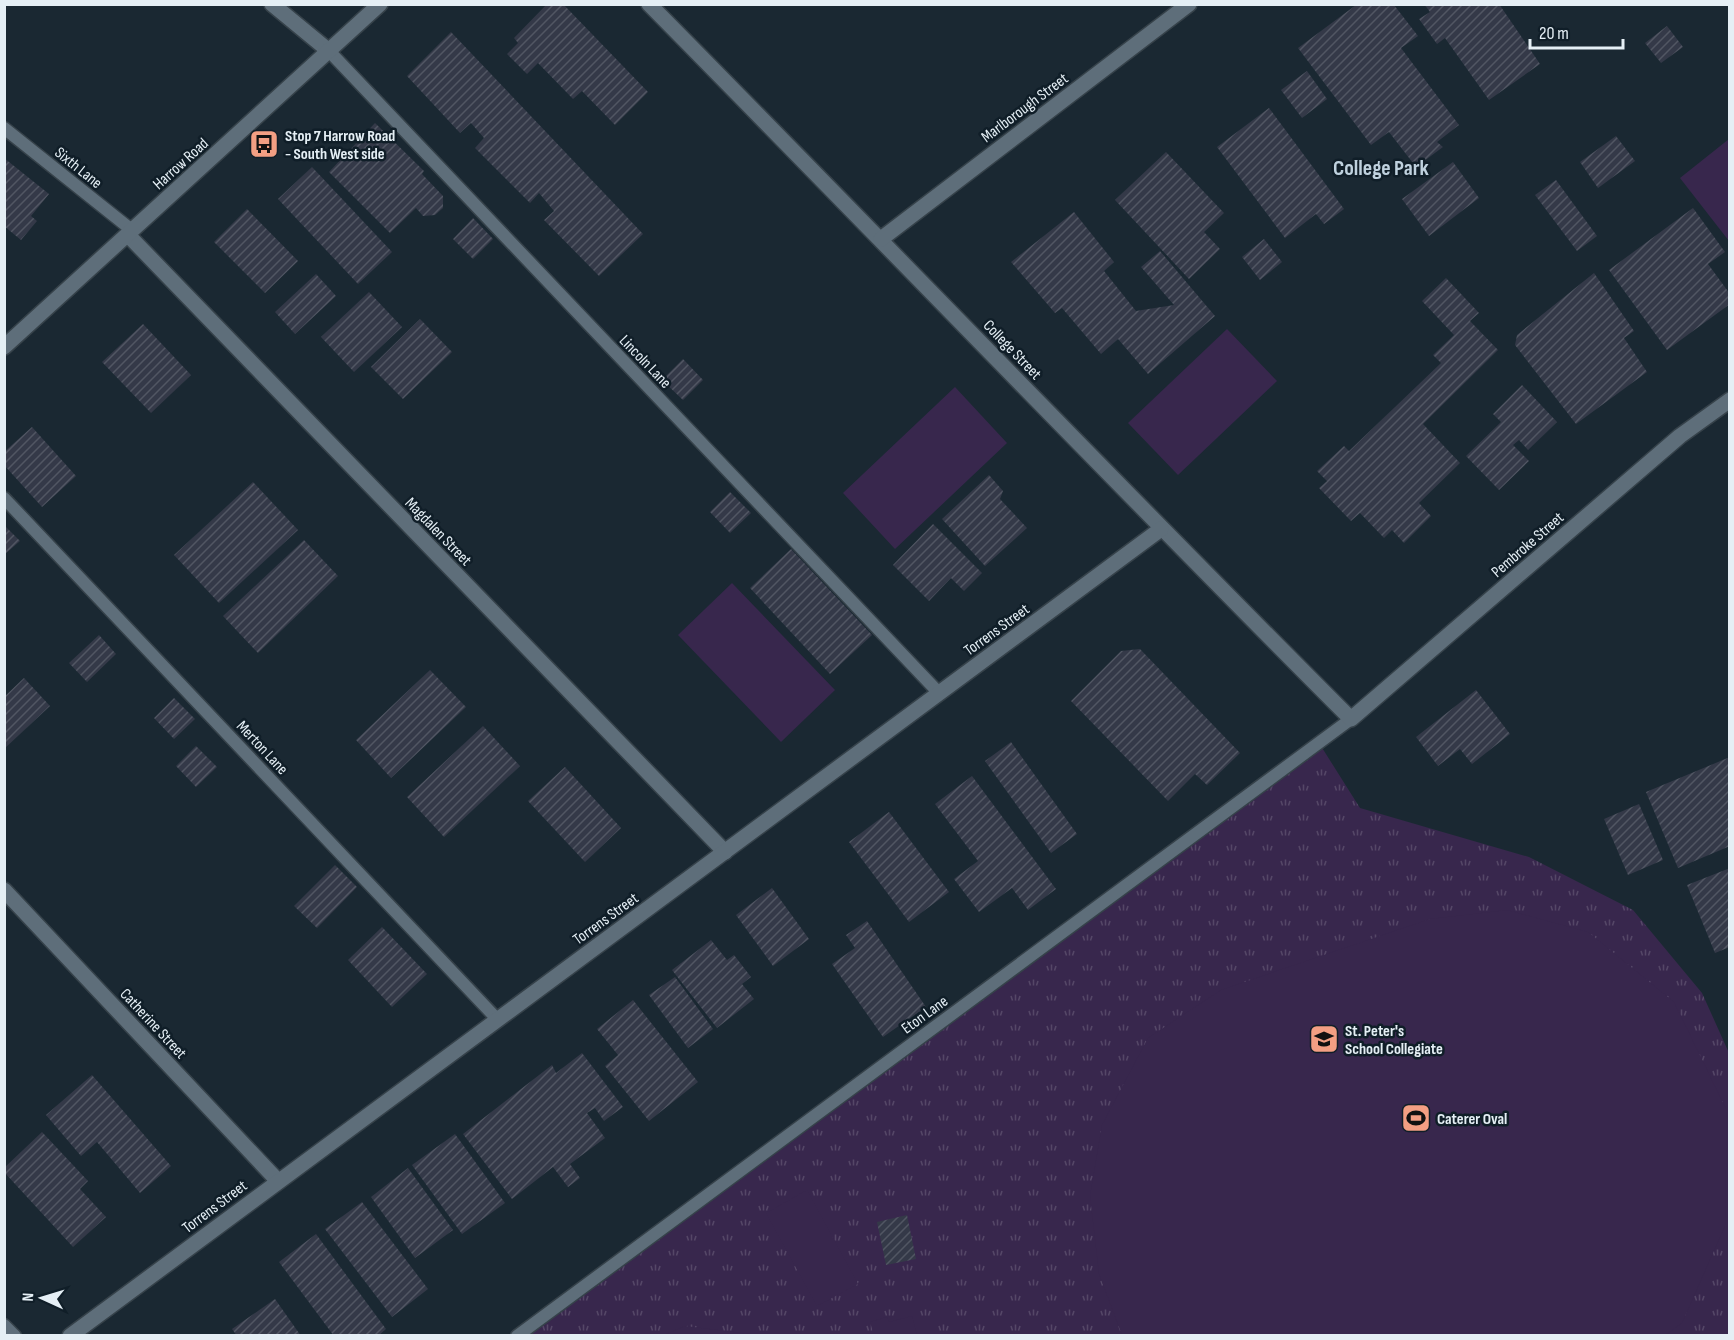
<svg xmlns="http://www.w3.org/2000/svg" width="1734" height="1340" viewBox="0 0 1734 1340" font-family="'Sofia Sans Condensed',sans-serif">
<style>
.grass{fill:url(#grass-tufts)}
.pitch{fill:#38274d}
.building{fill:url(#building-hatch)}
.lines{fill:none;stroke-linecap:round;stroke-linejoin:round}
.service-casing{stroke:#36424a;stroke-width:15}
.minor-casing{stroke:#36424a;stroke-width:18}
.tertiary-casing{stroke:#36424a;stroke-width:18}
.service{stroke:#5e6e7a;stroke-width:12}
.minor{stroke:#5e6e7a;stroke-width:15}
.tertiary{stroke:#5e6e7a;stroke-width:15}
.labels{text-anchor:middle;stroke-width:5;stroke-linejoin:round;paint-order:stroke}
.street-label{font-size:16px;fill:#e5eff5;stroke:#101e28}
.poi-label{font-size:16px;font-weight:bold;fill:#e5eff5;stroke:#101e28;text-anchor:start}
.district-label{font-size:22px;font-weight:bold;fill:#bfd1de;stroke:#101e28}
</style>
<defs>
<pattern id="grass-tufts" width="24" height="20" patternUnits="userSpaceOnUse" patternTransform="scale(1.5)"><rect width="24" height="20" fill="#38274d"/><path d="M3 7l-1-3M5 7V3M7 7l1-3M15 17l-1-3M17 17v-4M19 17l1-3" fill="none" stroke="#554767"/></pattern>
<pattern id="building-hatch" width="6" height="6" patternUnits="userSpaceOnUse" patternTransform="scale(1.5)"><rect width="6" height="6" fill="#343948"/><path d="M-1 1l2-2M0 6l6-6M5 7l2-2" fill="none" stroke="#515663"/></pattern>
</defs>
<rect width="100%" height="100%" fill="#1a2832"/>
<path class="grass" d="M1319 743 1360 808 1529 857 1633 910 1702 993 1729 1053V1335L517 1336Z"/>
<g class="pitch">
<path d="M1729 139V241L1680 178Z"/>
<path d="M1227 329 1277 381 1178 475 1128 423Z"/>
<path d="M955 387 1007 443 895 549 843 493Z"/>
<path d="M732 583 835 690 781 742 678 635Z"/>
<path d="M1507 910 1588 932 1674 1002 1727 1111 1725 1226 1682 1323 1664 1336 1122 1335 1099 1274 1090 1196 1102 1125 1148 1038 1221 990 1430 919Z"/>
<path d="M807 1190 858 1284 817 1306 766 1213Z"/>
<path d="M912 1316 917 1335H874L870 1322 887 1317 889 1322Z"/>
<path d="M685 1326 758 1335H664Z"/>
</g>
<g class="building">
<path d="M547 4H563L648 92 615 125 582 91 573 99 538 63 527 74 507 54 518 43 514 38Z"/>
<path d="M1424 4H1499L1540 64 1489 100 1445 38 1437 44 1419 19 1430 12Z"/>
<path d="M1356 5H1394L1418 36 1401 48 1459 125 1437 142 1443 147 1416 167 1389 132 1371 145 1298 48Z"/>
<path d="M1667 26 1683 47 1661 63 1645 43Z"/>
<path d="M451 32 643 234 599 276 544 220 554 211 539 193 530 203 475 148 484 138 471 123 460 133 407 76Z"/>
<path d="M1307 71 1327 99 1302 118 1281 90Z"/>
<path d="M1269 108 1344 209 1324 224 1316 214 1285 238 1217 147Z"/>
<path d="M375 123 424 171 422 174 443 196V208L435 215 423 216 416 208 390 233 329 172Z"/>
<path d="M1616 136 1635 161 1598 188 1580 162Z"/>
<path d="M1166 152 1224 213 1204 232 1220 249 1189 279 1115 200Z"/>
<path d="M4 158 49 194 31 216 37 221 21 240 4 226Z"/>
<path d="M1453 162 1479 198 1429 236 1402 199Z"/>
<path d="M312 167 392 252 358 284 278 199Z"/>
<path d="M1556 180 1597 236 1577 251 1535 195Z"/>
<path d="M1693 208 1725 252 1708 264 1730 294V304L1667 350 1609 270Z"/>
<path d="M247 209 298 261 265 293 214 242Z"/>
<path d="M1074 212 1114 262 1104 271 1136 311 1174 305 1141 267 1160 251 1215 316 1148 374 1118 339 1101 354 1062 308 1055 313 1011 262Z"/>
<path d="M473 218 493 239 473 259 453 239Z"/>
<path d="M1264 239 1282 262 1260 280 1242 257Z"/>
<path d="M1594 273 1634 331 1624 338 1647 372 1576 424 1515 345 1517 335Z"/>
<path d="M316 274 336 296 295 334 275 312Z"/>
<path d="M1446 278 1479 313 1470 321 1498 350 1423 424 1460 463 1419 503 1431 516 1404 543 1392 530 1384 538 1360 513 1351 521 1319 488 1327 481 1317 471 1344 446 1349 451 1441 363 1433 355 1454 335 1422 301Z"/>
<path d="M369 292 402 327 354 372 321 337Z"/>
<path d="M420 319 452 352 403 399 371 367Z"/>
<path d="M143 324 191 375 151 413 102 362Z"/>
<path d="M683 359 703 380 683 400 662 380Z"/>
<path d="M1522 385 1557 422 1528 450 1519 440 1513 445 1529 461 1499 490 1466 456 1501 422 1493 414Z"/>
<path d="M32 427 76 476 42 507 4 465V452Z"/>
<path d="M989 475 1003 491 1000 499 1027 528 985 566 942 519Z"/>
<path d="M253 482 298 530 219 603 174 555Z"/>
<path d="M730 492 751 513 730 533 710 512Z"/>
<path d="M933 524 982 573 964 591 951 578 929 601 893 565Z"/>
<path d="M4 525 20 541 4 555Z"/>
<path d="M304 540 338 576 258 653 223 616Z"/>
<path d="M791 549 872 635 830 674 750 588Z"/>
<path d="M99 635 116 654 87 682 69 663Z"/>
<path d="M1140 649 1240 753 1207 785 1195 774 1168 801 1071 701 1121 651Z"/>
<path d="M430 670 466 707 391 778 356 740Z"/>
<path d="M24 678 50 706 4 749V697Z"/>
<path d="M1476 690 1510 734 1472 764 1460 749 1438 766 1416 737Z"/>
<path d="M174 698 195 719 174 739 154 718Z"/>
<path d="M483 726 520 766 444 837 407 797Z"/>
<path d="M1011 742 1077 834 1051 853 985 761Z"/>
<path d="M196 746 217 767 196 787 176 766Z"/>
<path d="M1730 757V846L1678 868 1646 792Z"/>
<path d="M565 767 621 828 585 862 528 801Z"/>
<path d="M972 776 1056 889 1028 910 1012 888 979 912 954 879 978 861 935 804Z"/>
<path d="M1639 804 1663 860 1628 875 1604 819Z"/>
<path d="M889 812 949 892 909 922 849 842Z"/>
<path d="M335 865 357 887 317 928 294 906Z"/>
<path d="M1730 868V947L1715 953 1687 885Z"/>
<path d="M772 888 809 939 773 966 736 915Z"/>
<path d="M867 921 926 1007 883 1037 832 964 855 948 846 935Z"/>
<path d="M382 927 427 974 392 1007 348 960Z"/>
<path d="M711 940 727 960 734 955 751 977 742 984 754 999 717 1028 672 970Z"/>
<path d="M675 977 713 1029 688 1048 649 995Z"/>
<path d="M633 1000 698 1082 649 1121 605 1066 618 1055 597 1029Z"/>
<path d="M582 1053 623 1107 604 1121 595 1108 587 1113 605 1138 570 1164 580 1178 568 1187 553 1167 512 1199 463 1134 552 1065 556 1073Z"/>
<path d="M92 1075 171 1166 140 1193 97 1142 81 1156 46 1115Z"/>
<path d="M42 1132 88 1181 80 1189 106 1217 73 1247 4 1172V1168Z"/>
<path d="M455 1134 505 1203 462 1234 412 1165Z"/>
<path d="M408 1168 453 1230 415 1258 371 1197Z"/>
<path d="M362 1202 428 1289 392 1317 325 1229Z"/>
<path d="M907 1215 916 1259 886 1265 877 1222Z"/>
<path d="M316 1234 386 1329 378 1336H334L279 1262Z"/>
<path d="M275 1299 301 1336H237L232 1329Z"/>
</g>
<g class="lines">
<g class="service-casing">
<g id="service">
<path d="M329 51 939 693"/>
<path d="M4 128 133 231"/>
<path d="M4 498 498 1020"/>
<path d="M4 1325 15 1336"/>
<path d="M517 1336 1351 719"/>
</g>
</g>
<g class="minor-casing">
<g id="minor">
<path d="M272 4 329 51"/>
<path d="M649 4C884 242 1115 483 1351 719L1680 436 1730 400"/>
<path d="M128 235 725 852"/>
<path d="M881 239 1189 4"/>
<path d="M4 890 278 1181"/>
<path d="M70 1336 1161 529"/>
</g>
</g>
<g class="tertiary-casing">
<path id="tertiary" d="M4 347 380 4"/>
</g>
<use href="#service" class="service"/>
<use href="#minor" class="minor"/>
<use href="#tertiary" class="tertiary"/>
</g>
<defs>
<g id="bus-square" transform="scale(1.5)"><rect x="-9" y="-9" width="18" height="18" rx="4" fill="#f39f83" stroke="#101e28"/><path d="M-5-6H5V4H4V6H2V4H-2V6H-4V4H-5ZM-3.5-4V0h7V-4ZM-3.5 1.2v1.5H-2V1.2ZM2 1.2v1.5H3.5V1.2Z" fill="#111"/></g>
<g id="school-square" transform="scale(1.5)"><rect x="-9" y="-9" width="18" height="18" rx="4" fill="#f39f83" stroke="#101e28"/><path d="M0-5L7-2L0 1L-7-2ZM-4 1L0 2.5L4 1V4Q0 6-4 4Z" fill="#111"/></g>
<g id="stadium-square" transform="scale(1.5)"><rect x="-9" y="-9" width="18" height="18" rx="4" fill="#f39f83" stroke="#101e28"/><path d="M0-5a6.5 5 0 1 0 0 10a6.5 5 0 1 0 0-10ZM-3.5-1.8h7v3.6h-7Z" fill="#111"/></g>
</defs>
<g fill-rule="evenodd">
<use href="#bus-square" x="264" y="144"/>
<use href="#school-square" x="1324" y="1039"/>
<use href="#stadium-square" x="1416" y="1118"/>
</g>
<g class="labels">
<g class="street-label">
<text transform="translate(1024 107) rotate(-37)" y="6">Marlborough Street</text>
<text transform="translate(180 163) rotate(-42)" y="6">Harrow Road</text>
<text transform="translate(79 167) rotate(39)" y="6">Sixth Lane</text>
<text transform="translate(1013 349) rotate(46)" y="6">College Street</text>
<text transform="translate(646 361) rotate(46)" y="6">Lincoln Lane</text>
<text transform="translate(439 531) rotate(46)" y="6">Magdalen Street</text>
<text transform="translate(1527 544) rotate(-41)" y="6">Pembroke Street</text>
<text transform="translate(996 629) rotate(-36)" y="6">Torrens Street</text>
<text transform="translate(263 747) rotate(47)" y="6">Merton Lane</text>
<text transform="translate(605 918) rotate(-36)" y="6">Torrens Street</text>
<text transform="translate(924 1014) rotate(-36)" y="6">Eton Lane</text>
<text transform="translate(154 1023) rotate(47)" y="6">Catherine Street</text>
<text transform="translate(214 1206) rotate(-37)" y="6">Torrens Street</text>
</g>
<g class="poi-label">
<text x="285" y="141">Stop 7 Harrow Road<tspan x="285" dy="18">- South West side</tspan></text>
<text x="1345" y="1036">St. Peter's<tspan x="1345" dy="18">School Collegiate</tspan></text>
<text x="1437" y="1124">Caterer Oval</text>
</g>
<g class="district-label">
<text x="1381" y="175">College Park</text>
</g>
</g>
<rect width="1734" height="1340" fill="none" stroke="#e5eff5" stroke-width="12"/>
<g transform="translate(42 1298) rotate(274)" stroke="#101e28" stroke-width="4.5" paint-order="stroke">
<path d="M0-4.5L10 22L0 15L-10 22Z" fill="#e5eff5"/>
<text y="-9" font-size="16" font-weight="bold" text-anchor="middle" fill="#e5eff5">N</text>
</g>
<path d="M1530 39v9h93v-9" fill="none" stroke="#e5eff5" stroke-width="3"/>
<text x="1539" y="39" font-size="18" fill="#e5eff5" stroke="#101e28" stroke-width="4.5" paint-order="stroke">20 m</text>
</svg>
